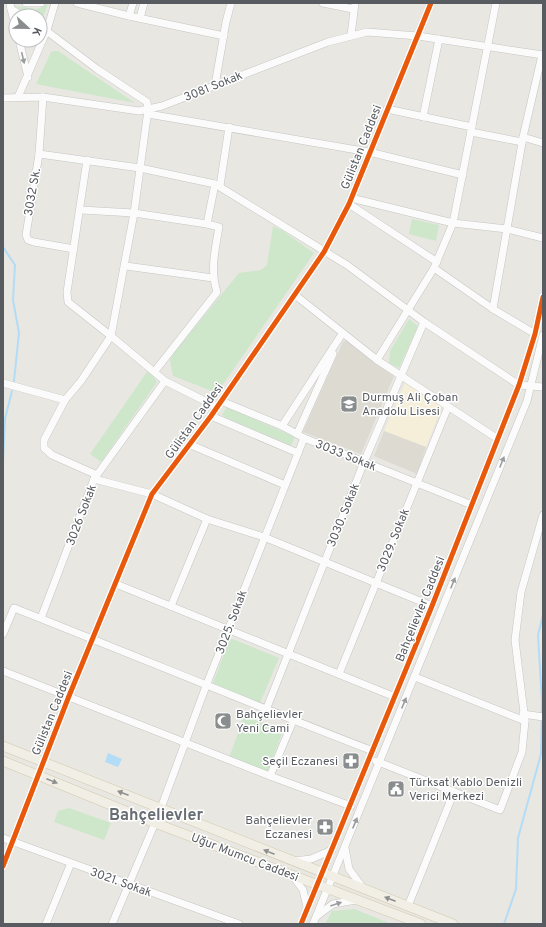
<svg xmlns="http://www.w3.org/2000/svg" width="546" height="927" viewBox="0 0 546 927" font-family="Overpass,sans-serif">
<style>
.commercial{fill:#f5eed9}
.education{fill:#dcdad1}
.green{fill:#cee7cb}
.water{fill:#b3dcf6}
.lines{fill:none;stroke-linecap:round;stroke-linejoin:round}
.stream{stroke:#b3dcf6;stroke-width:2}
.minor-casing{stroke:#c5c5c3;stroke-width:8}
.major-casing{stroke:#d3c8ad;stroke-width:10}
.minor{stroke:#fcfbfb;stroke-width:7}
.major{stroke:#f1efe5;stroke-width:9}
.cycleway-casing{stroke:#fff;stroke-width:8}
.cycleway{stroke:#e8590c;stroke-width:5}
.oneway{fill:#9a9c9f}
.oneway2{fill:#8e8f8f}
.labels{text-anchor:middle;stroke-width:3;stroke-linejoin:round;paint-order:stroke}
.street-label{font-size:12px;fill:#585c61;stroke:#fff}
.poi-label{font-size:12px;fill:#585c61;stroke:#fff;text-anchor:start}
.district-label{font-size:16px;font-weight:bold;fill:#686e73;stroke:#fff}
</style>
<rect width="100%" height="100%" fill="#e8e7e2"/>
<path class="commercial" d="M405 383 442 406 426 447 384 431Z"/>
<g class="education">
<path d="M348 340 394 376 361 454 303 432 343 342Z"/>
<path d="M384 431 426 447 417 474 374 456Z"/>
</g>
<g class="green">
<path d="M48 4 43 17 40 19V16H30L16 6 37 9Z"/>
<path d="M55 51H58L135 103 36 84 51 52Z"/>
<path d="M412 219 439 225 436 241 409 234Z"/>
<path d="M273 226 283 231 314 253 217 393 173 376 170 360 173 354 239 273 261 270 267 265Z"/>
<path d="M409 319 418 326 399 368 389 363 390 351Z"/>
<path d="M147 372H150L157 382 101 462 90 454Z"/>
<path d="M226 408H229L295 437 291 446 224 417 222 415Z"/>
<path d="M230 638 279 658 260 703 212 686Z"/>
<path d="M244 716 283 730 268 772 229 758Z"/>
<path d="M69 808 111 823 104 840 54 822 58 811Z"/>
<path d="M354 909 389 923 392 924H325L332 911Z"/>
</g>
<path class="water" d="M108 753 122 759 118 767 105 762Z"/>
<g class="lines">
<g class="stream">
<path d="M3 247 15 265 13 300 19 333 14 381"/>
<path d="M3 462 5 419 12 391"/>
<path d="M504 924 516 889 518 838 541 754 542 702 538 635 543 615"/>
</g>
<g class="minor-casing">
<g id="minor">
<path d="M10 3 11 9 23 16"/>
<path d="M26 3H41"/>
<path d="M77 3 129 16 133 3"/>
<path d="M323 3 353 9"/>
<path d="M11 9 16 28"/>
<path d="M129 16 224 36"/>
<path d="M140 18 144 3"/>
<path d="M40 26 97 69 147 102 148 110 134 213 111 336 165 381 217 407"/>
<path d="M351 35 355 3"/>
<path d="M19 40 28 77"/>
<path d="M215 85 226 22 231 3"/>
<path d="M18 97 47 30 55 3"/>
<path d="M43 97 39 154 26 235 28 240 34 242 74 249"/>
<path d="M3 98 43 97 139 111 162 106 328 42 367 32 418 36 543 55"/>
<path d="M387 109 472 127"/>
<path d="M148 114 369 152 463 175"/>
<path d="M423 117 439 39"/>
<path d="M471 132 522 142"/>
<path d="M523 137 543 143"/>
<path d="M39 154 140 168 215 184 347 265 424 322 519 385 543 387"/>
<path d="M87 160 67 292 68 302 111 336 81 381 65 400 44 440V448L52 455 97 475"/>
<path d="M220 186 229 127"/>
<path d="M351 198 453 223 507 229 543 238"/>
<path d="M349 204 437 262"/>
<path d="M81 210 134 213 207 224"/>
<path d="M126 266 213 278"/>
<path d="M434 268 493 309 535 334"/>
<path d="M295 295 377 360 498 439"/>
<path d="M493 309 523 137 542 55"/>
<path d="M377 360 434 268 453 223 496 3"/>
<path d="M155 371 217 292C210 270 215 250 219 227L207 224 215 184"/>
<path d="M3 383 65 400"/>
<path d="M221 401 282 426 304 438 472 505"/>
<path d="M211 416 298 453"/>
<path d="M282 426 342 334"/>
<path d="M297 434 333 354"/>
<path d="M191 445 285 485"/>
<path d="M94 479 152 494 207 519 264 537 432 606"/>
<path d="M116 584 395 697"/>
<path d="M171 606 207 519"/>
<path d="M41 618 94 479 165 381"/>
<path d="M3 634 14 608C134 655 253 705 373 751"/>
<path d="M3 671 270 776 351 806"/>
<path d="M339 674 448 407"/>
<path d="M415 677 525 721"/>
<path d="M266 710 364 462 424 322"/>
<path d="M523 714 543 717"/>
<path d="M376 761 500 810 522 752 525 721 515 640 521 592 543 515"/>
<path d="M270 776 293 721"/>
<path d="M161 808 206 686 304 438"/>
<path d="M3 838 239 924"/>
<path d="M345 848 349 869 363 888"/>
<path d="M294 861 311 859 332 850"/>
<path d="M3 866 69 696 152 494 211 416 324 252 349 204 431 3"/>
<path d="M292 875 303 890 307 907"/>
<path d="M408 906 454 792"/>
<path d="M317 916 333 904 356 900"/>
<path d="M46 924 71 863"/>
<path d="M112 924 155 823"/>
<path d="M301 924 432 606 519 385 535 334 543 297"/>
<path d="M313 924 527 401 543 335"/>
</g>
</g>
<g class="major-casing">
<g id="major">
<path d="M3 746 453 924"/>
<path d="M3 761 155 823 421 924"/>
</g>
</g>
<use href="#minor" class="minor"/>
<use href="#major" class="major"/>
<g class="cycleway-casing">
<g id="cycleway">
<path d="M3 866 69 696 152 494 211 416 324 252 349 204 431 3"/>
<path d="M301 924 432 606 519 385 535 334 543 297"/>
</g>
</g>
<use href="#cycleway" class="cycleway"/>
</g>
<defs><path id="oneway-solid" d="M-6-.8H1V-3.2L6.5 0L1 3.2V.8H-6Z"/></defs>
<g class="oneway">
<use href="#oneway-solid" transform="translate(23 58) rotate(77)"/>
<use href="#oneway-solid" transform="translate(502 462) rotate(-68)"/>
<use href="#oneway-solid" transform="translate(453 583) rotate(-68)"/>
<use href="#oneway-solid" transform="translate(404 703) rotate(-67)"/>
<use href="#oneway-solid" transform="translate(355 823) rotate(-67)"/>
<use href="#oneway-solid" transform="translate(336 904) rotate(-19)"/>
</g>
<g class="oneway2">
<use href="#oneway-solid" transform="translate(52 781) rotate(22)"/>
<use href="#oneway-solid" transform="translate(123 793) rotate(-159)"/>
<use href="#oneway-solid" transform="translate(269 852) rotate(-158)"/>
<use href="#oneway-solid" transform="translate(390 899) rotate(-159)"/>
</g>
<defs>
<g id="school-square" transform="scale(0.9)"><rect x="-9" y="-9" width="18" height="18" rx="4" fill="#8a8d8e" stroke="#fff"/><path d="M0-5L7-2L0 1L-7-2ZM-4 1L0 2.5L4 1V4Q0 6-4 4Z" fill="#fff"/></g>
<g id="mosque-square" transform="scale(0.9)"><rect x="-9" y="-9" width="18" height="18" rx="4" fill="#8a8d8e" stroke="#fff"/><path d="M3.5-4.9A6 6 0 1 0 3.5 4.9A5 5 0 1 1 3.5-4.9Z" fill="#fff"/></g>
<g id="pharmacy-square" transform="scale(0.9)"><rect x="-9" y="-9" width="18" height="18" rx="4" fill="#8a8d8e" stroke="#fff"/><path d="M-2-6h4v4h4v4h-4v4h-4v-4h-4v-4h4Z" fill="#fff"/></g>
<g id="civic-square" transform="scale(0.9)"><rect x="-9" y="-9" width="18" height="18" rx="4" fill="#8a8d8e" stroke="#fff"/><path d="M-.6-6.5H3V-4.5H.6V-3L4-1V1h2V6H-6V1h2V-1L-.6-3ZM-1.2 2.5V6h2.4V2.5Z" fill="#fff"/></g>
</defs>
<g fill-rule="evenodd">
<use href="#school-square" x="349" y="404"/>
<use href="#mosque-square" x="223" y="721"/>
<use href="#pharmacy-square" x="351" y="761"/>
<use href="#civic-square" x="396" y="789"/>
<use href="#pharmacy-square" x="325" y="827"/>
</g>
<g class="labels">
<g class="street-label">
<text transform="translate(213 86) rotate(-22)" y="4">3081 Sokak</text>
<text transform="translate(361 147) rotate(-68)" y="4">Gülistan Caddesi</text>
<text transform="translate(32 192) rotate(-80)" y="4">3032 Sk.</text>
<text transform="translate(194 421) rotate(-54)" y="4">Gülistan Caddesi</text>
<text transform="translate(346 455) rotate(22)" y="4">3033 Sokak</text>
<text transform="translate(81 515) rotate(-69)" y="4">3026 Sokak</text>
<text transform="translate(343 515) rotate(-68)" y="4">3030. Sokak</text>
<text transform="translate(393 540) rotate(-68)" y="4">3029. Sokak</text>
<text transform="translate(420 609) rotate(-68)" y="4">Bahçelievler Caddesi</text>
<text transform="translate(231 622) rotate(-69)" y="4">3025. Sokak</text>
<text transform="translate(52 713) rotate(-68)" y="4">Gülistan Caddesi</text>
<text transform="translate(245 857) rotate(21)" y="4">Uğur Mumcu Caddesi</text>
<text transform="translate(121 882) rotate(20)" y="4">3021. Sokak</text>
</g>
<g class="poi-label">
<text x="362" y="401">Durmuş Ali Çoban<tspan x="362" dy="14">Anadolu Lisesi</tspan></text>
<text x="236" y="718">Bahçelievler<tspan x="236" dy="14">Yeni Cami</tspan></text>
<text x="338" y="765" text-anchor="end">Seçil Eczanesi</text>
<text x="409" y="786">Türksat Kablo Denizli<tspan x="409" dy="14">Verici Merkezi</tspan></text>
<text x="312" y="824" text-anchor="end">Bahçelievler<tspan x="312" dy="14">Eczanesi</tspan></text>
</g>
<g class="district-label">
<text x="156" y="820">Bahçelievler</text>
</g>
</g>
<rect width="546" height="927" fill="none" stroke="#585c61" stroke-width="8"/>
<g transform="translate(28 28) rotate(112)"><circle r="19" fill="#ffffff" stroke="#bcbec0"/>
<path d="M0-3L7 15L0 10L-7 15Z" fill="#8a8d8e"/>
<text y="-6" font-size="11" font-weight="bold" text-anchor="middle" fill="#585c61">K</text>
</g>
</svg>
